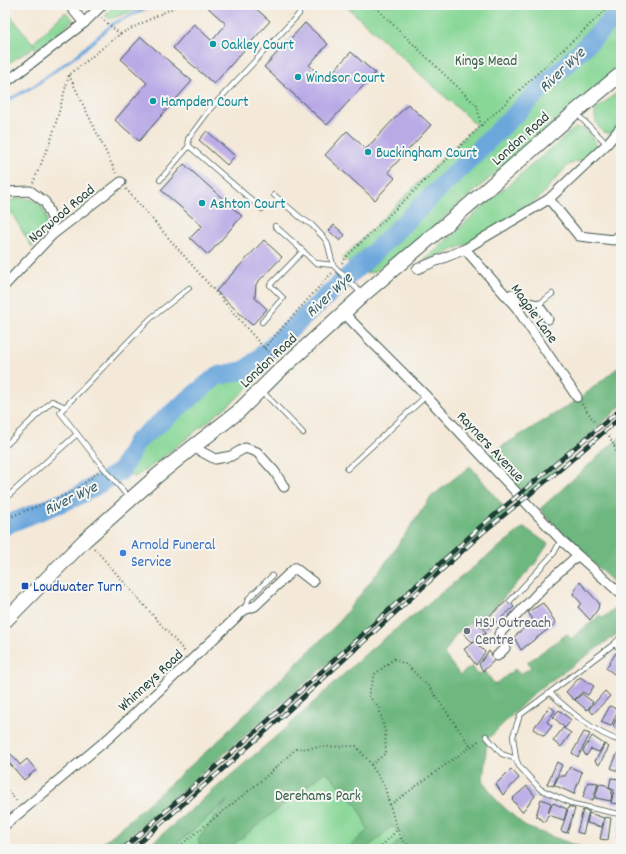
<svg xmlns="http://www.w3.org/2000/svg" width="626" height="854" viewBox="0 0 626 854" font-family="Dekko,sans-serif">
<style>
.green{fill:#88d797;stroke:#548a66}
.forest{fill:#6eb880;stroke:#467a5a}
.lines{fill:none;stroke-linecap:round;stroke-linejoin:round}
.stream{stroke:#6ca7dc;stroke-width:3}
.river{stroke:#6ca7dc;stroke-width:19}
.building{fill:#b9aae6}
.lane-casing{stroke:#3f574d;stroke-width:6}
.street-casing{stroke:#3f574d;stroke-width:11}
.primary-casing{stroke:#3f574d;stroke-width:16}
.path{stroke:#3f574d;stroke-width:2;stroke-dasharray:1 3;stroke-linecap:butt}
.lane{stroke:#fff;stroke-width:4.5}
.street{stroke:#fff;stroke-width:9}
.primary{stroke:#fff;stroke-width:14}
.rail-casing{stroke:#1f3d34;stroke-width:4.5}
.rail{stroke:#f6f6f2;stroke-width:3;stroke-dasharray:9;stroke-linecap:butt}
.culture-dot{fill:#0f9aa8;stroke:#f6f6f2;stroke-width:1.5}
.shop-dot{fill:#3f7fe0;stroke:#f6f6f2;stroke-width:1.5}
.transit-dot{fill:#1a4fb4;stroke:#f6f6f2;stroke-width:1.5}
.worship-dot{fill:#6b7280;stroke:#f6f6f2;stroke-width:1.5}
.labels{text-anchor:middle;stroke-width:4;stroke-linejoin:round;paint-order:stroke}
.culture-label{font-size:15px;fill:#0d838f;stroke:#f6f6f2;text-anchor:start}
.park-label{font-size:15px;fill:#345c48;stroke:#f6f6f2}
.street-label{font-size:15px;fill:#1f3d34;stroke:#f6f6f2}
.shop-label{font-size:15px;fill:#366cbe;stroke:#f6f6f2;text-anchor:start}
.transit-label{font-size:15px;fill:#164399;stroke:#f6f6f2;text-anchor:start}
.worship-label{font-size:15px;fill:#5b616d;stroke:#f6f6f2;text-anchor:start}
.water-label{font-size:16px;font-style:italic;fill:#365d66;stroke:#f6f6f2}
</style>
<rect width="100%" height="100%" fill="#f6f6f2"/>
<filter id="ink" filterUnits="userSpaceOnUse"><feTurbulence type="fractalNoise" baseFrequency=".025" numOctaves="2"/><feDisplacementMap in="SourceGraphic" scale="8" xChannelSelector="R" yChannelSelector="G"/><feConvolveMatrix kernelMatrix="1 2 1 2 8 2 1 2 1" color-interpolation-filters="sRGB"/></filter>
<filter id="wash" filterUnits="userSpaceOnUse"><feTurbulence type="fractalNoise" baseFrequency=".012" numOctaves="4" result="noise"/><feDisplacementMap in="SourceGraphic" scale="16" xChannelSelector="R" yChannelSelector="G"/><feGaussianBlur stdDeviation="0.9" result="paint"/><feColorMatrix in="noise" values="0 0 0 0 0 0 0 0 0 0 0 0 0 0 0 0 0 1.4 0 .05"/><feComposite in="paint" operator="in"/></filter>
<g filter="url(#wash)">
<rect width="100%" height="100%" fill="#f4e9d8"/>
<g class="green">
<path d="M115 5H150L110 19 105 16Z"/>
<path d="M345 5H620L355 267 343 258 476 125Z"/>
<path d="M5 9 35 46 33 43 65 12 73 19V20L54 38 36 49 35 47 5 65Z"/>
<path d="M621 21V66L414 243 374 272 366 273Z"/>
<path d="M621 89V126L612 134C598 132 595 124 595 111Z"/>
<path d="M575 128 585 129 596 143 595 150 587 158 568 165 539 198 489 234 421 264 479 210Z"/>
<path d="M19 198C22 198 26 198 29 199 42 201 49 216 46 229 44 236 38 242 32 247L6 204 10 201Z"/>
<path d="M268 360 269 367 237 398 157 462 135 477 129 475 136 457 145 443 195 401 226 378 233 374 248 376 257 370Z"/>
<path d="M341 705 503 813 562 849H171Z"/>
</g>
<g class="forest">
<path d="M621 365V406L608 418 525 501 488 455 579 399Z"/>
<path d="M621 436V589L571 543 540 509Z"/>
<path d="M470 466 509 513 400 601 264 719 115 849H95L115 833 217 742 337 624 386 562 431 497Z"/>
<path d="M524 527 548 544 534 565 491 611 482 615 456 634 444 654 460 675 472 666 478 675 485 671 495 685 515 669 520 674 531 668 528 662 567 634 571 639 600 615 603 618 620 604 621 606V631L620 632 535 692 487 740 483 781 497 801 526 827 586 849H390L404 836 392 826 366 849H347L368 830 357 805 326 771 229 848V849H201L198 839 228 800 171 849H145L287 727 371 649Z"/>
</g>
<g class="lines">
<path class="stream" d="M5 102 34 86 77 55 114 23 154 5"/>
<path class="river" d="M5 526 8 524 76 497 121 471 136 442 217 376 246 370 367 259 621 11"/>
</g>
<g id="blocks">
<g class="building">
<path d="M205 5H252L270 21 214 84 173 48 194 24 212 41 226 24Z"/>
<path d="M305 23 328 44 309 65 325 80 351 52 375 73 327 125 264 67Z"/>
<path d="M141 37 192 81 139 141 115 120 147 83 121 59Z"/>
<path d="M408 104 431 125 388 172 395 178 375 200 325 155 347 131 366 149Z"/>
<path d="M207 131 235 156 227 165 199 140Z"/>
<path d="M184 164 242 216 208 255 190 238 202 226 161 190Z"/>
<path d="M334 225 345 235 340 241 329 231Z"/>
<path d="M264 240 282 257 256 284 255 298 267 309 252 325 216 291Z"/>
<path d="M580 582 599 603 598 609 590 620 578 607 581 603 573 594Z"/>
<path d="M508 600 514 607 495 623 488 617Z"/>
<path d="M543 603 556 623 521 650 514 637 533 620 528 612Z"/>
<path d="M484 618 492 627 486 630 479 622Z"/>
<path d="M476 621 486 633 472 642 464 634Z"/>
<path d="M475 642 485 652 476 665 464 649Z"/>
<path d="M489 651 495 660 483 671 479 664Z"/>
<path d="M616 653 621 657V670L617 676 606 668Z"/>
<path d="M580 677 594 686 588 695 582 692 574 700 566 692Z"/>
<path d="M605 691 610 696 593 714 589 709Z"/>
<path d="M582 694 593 702 587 710 575 700Z"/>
<path d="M550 706 555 711 547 722 552 726 544 736 533 729Z"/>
<path d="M610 706 618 710 611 726 601 722Z"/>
<path d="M559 710 571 720 565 728 553 717Z"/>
<path d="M616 719 621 721V731L613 726Z"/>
<path d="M563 728 571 733 561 747 553 741Z"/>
<path d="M584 732 590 734 578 757 572 753Z"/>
<path d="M592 736 604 744 599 752 591 749 586 756 583 751Z"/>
<path d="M605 744 609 747 599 765 595 761Z"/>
<path d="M618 752 621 753V773L611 768Z"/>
<path d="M11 754 20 765 27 759 36 770 24 780 6 759Z"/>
<path d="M557 762 562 765 553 786 547 784Z"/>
<path d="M570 767 582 772 574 794 554 785 559 776H565Z"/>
<path d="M511 769 519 778 503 795 496 784Z"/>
<path d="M611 778 621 779V795L619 804 611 803 614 790 609 788Z"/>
<path d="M588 782 598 783 593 800 583 797Z"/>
<path d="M599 784 606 785 612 791 611 801 595 798Z"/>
<path d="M527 786 535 796 522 812 512 799Z"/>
<path d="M541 799 551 803 548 813 553 803 567 809 564 820 548 815 545 822 536 816Z"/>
<path d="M569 806 575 809 567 833 561 831Z"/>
<path d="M583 810 589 811 583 834 577 832Z"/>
<path d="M589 813 604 818 602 827 587 823Z"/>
<path d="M605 817 611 818 608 840 600 839Z"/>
<path d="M620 820H621V839L617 838Z"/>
</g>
</g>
</g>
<g filter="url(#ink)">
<use href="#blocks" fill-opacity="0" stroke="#3f574d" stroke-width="1"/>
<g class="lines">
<g class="lane-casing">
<g id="lane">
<path d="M577 114 607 144"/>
<path d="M160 180 189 146"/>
<path d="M274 195 301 218 312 225 325 239 328 245 333 265 362 294"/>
<path d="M262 209 189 146 188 139 211 108 299 14"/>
<path d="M275 226 303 251 315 263 333 265"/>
<path d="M538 305 552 294"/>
<path d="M262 322 283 298 270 285 303 251"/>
<path d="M262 391 303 433"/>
<path d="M5 443 7 444 52 401 65 407"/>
<path d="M347 469 426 396"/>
<path d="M129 498 99 462 60 412 151 318 189 288"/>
<path d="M5 499 77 434"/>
<path d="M510 601 554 553 561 540"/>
<path d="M244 610 249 598 272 576"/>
<path d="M621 637 614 644 520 715 513 736 516 759 519 766 540 789 573 804 614 813 621 814"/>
<path d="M614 644 621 649"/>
<path d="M550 693C571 712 594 733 621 741"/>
<path d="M486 736 502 754 516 759"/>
</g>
</g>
<g class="street-casing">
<g id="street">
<path d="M69 5 84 23"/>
<path d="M5 83 84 23 102 5"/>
<path d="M5 193 7 192 30 191 45 202 52 218V235"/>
<path d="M549 199 579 236 614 240 621 234"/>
<path d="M465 249 516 307 577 397"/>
<path d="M417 269 465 249 549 199 607 144 621 127"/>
<path d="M5 285 52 235 121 182"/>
<path d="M512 294 518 301 538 305 548 319"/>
<path d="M344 313 365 335 426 396 561 540 621 594"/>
<path d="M193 447 215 459 231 456 245 448 257 452 275 472 284 487"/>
<path d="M497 656 505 648 499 634 550 580 577 556"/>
<path d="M5 825 110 737 244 610 255 606 295 568 313 582"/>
</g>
</g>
<g class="primary-casing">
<path id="primary" d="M5 621 85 540 158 475 193 447 238 412 276 374 363 295 470 204 575 112 621 74"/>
</g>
<g class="path">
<path d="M373 5 477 106 481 126"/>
<path d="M101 18 120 34"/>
<path d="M69 75 116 173"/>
<path d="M33 183 52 137 69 75 120 34 179 5"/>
<path d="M126 189 264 348 275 358"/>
<path d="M342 263 347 256 481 126 611 5"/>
<path d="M264 348 327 278 332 273"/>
<path d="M582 404 594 421"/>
<path d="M609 436 614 446 621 465"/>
<path d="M614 446 619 444H621"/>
<path d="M5 519 75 491 98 472"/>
<path d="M94 548 186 653"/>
<path d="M371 765 386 753 385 732 379 708 368 695 375 674 394 659 407 665 430 688 471 747"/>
<path d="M5 788 18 802"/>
<path d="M390 805 480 740"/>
<path d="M176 849 262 780 296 749 321 747 356 746 368 760 384 785 394 819 401 838 412 849"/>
<path d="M379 849 398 829"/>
</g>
<use href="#lane" class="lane"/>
<use href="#street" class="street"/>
<use href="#primary" class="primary"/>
<g class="rail-casing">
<g id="rail">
<path d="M123 849 263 725 479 528 621 409"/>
<path d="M132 849 267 730 482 533 562 468 621 417"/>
</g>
</g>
<use href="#rail" class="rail"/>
</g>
</g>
<g class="culture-dot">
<circle cx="213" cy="44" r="4"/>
<circle cx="298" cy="77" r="4"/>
<circle cx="153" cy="101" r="4"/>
<circle cx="368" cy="152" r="4"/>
<circle cx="202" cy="203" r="4"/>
</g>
<circle class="shop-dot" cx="123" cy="553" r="4"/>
<rect class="transit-dot" x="21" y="582" width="8" height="8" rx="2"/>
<circle class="worship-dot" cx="467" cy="631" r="4"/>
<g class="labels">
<g class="culture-label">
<text x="221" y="49">Oakley Court</text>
<text x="306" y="82">Windsor Court</text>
<text x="161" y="106">Hampden Court</text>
<text x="376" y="157">Buckingham Court</text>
<text x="210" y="208">Ashton Court</text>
</g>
<g class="park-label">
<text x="486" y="65">Kings Mead</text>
<text x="318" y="800">Derehams Park</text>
</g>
<g class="street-label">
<text transform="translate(520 138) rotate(-42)" y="5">London Road</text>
<text transform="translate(61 213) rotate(-40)" y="5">Norwood Road</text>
<text transform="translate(535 313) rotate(54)" y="5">Magpie Lane</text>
<text transform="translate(268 360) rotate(-43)" y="5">London Road</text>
<text transform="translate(491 446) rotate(47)" y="5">Rayners Avenue</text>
<text transform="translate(150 680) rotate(-43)" y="5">Whinneys Road</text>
</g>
<g class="shop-label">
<text x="131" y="549">Arnold Funeral<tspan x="131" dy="17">Service</tspan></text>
</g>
<g class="transit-label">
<text x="33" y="591">Loudwater Turn</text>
</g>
<g class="worship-label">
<text x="475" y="627">HSJ Outreach<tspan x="475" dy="17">Centre</tspan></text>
</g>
<g class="water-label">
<text transform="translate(561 69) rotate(-44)" y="6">River Wye</text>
<text transform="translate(328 294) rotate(-43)" y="6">River Wye</text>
<text transform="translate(70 497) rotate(-26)" y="6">River Wye</text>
</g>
</g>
<rect width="626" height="854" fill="none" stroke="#f6f6f2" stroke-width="20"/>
</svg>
